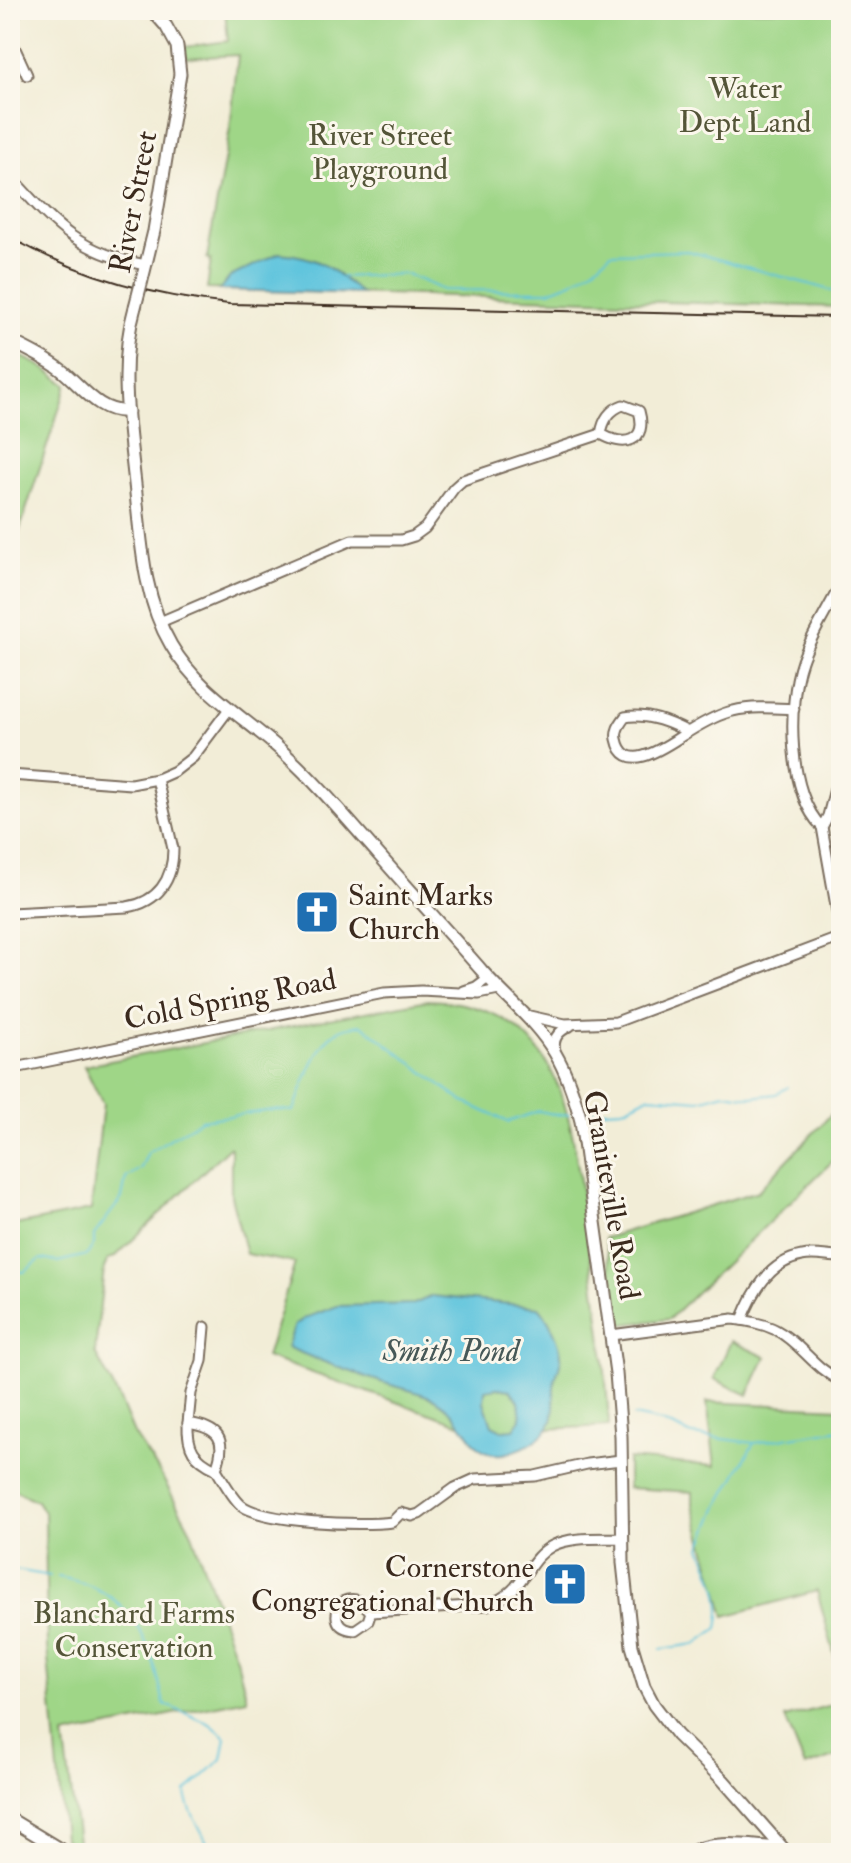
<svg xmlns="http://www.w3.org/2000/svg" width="851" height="1863" viewBox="0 0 851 1863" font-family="'IM FELL Double Pica',serif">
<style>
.green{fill:#9fd687;stroke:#6d8052;stroke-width:2}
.water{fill:#5fc4dd;stroke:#4d777e;stroke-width:2;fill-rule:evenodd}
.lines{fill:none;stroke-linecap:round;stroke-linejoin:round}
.stream{stroke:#5fc4dd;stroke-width:2}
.minor-casing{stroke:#7b6e5f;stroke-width:13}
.major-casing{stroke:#7b6e5f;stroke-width:15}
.minor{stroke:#fff;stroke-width:9}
.major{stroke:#fff;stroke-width:11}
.rail{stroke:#3b2a1e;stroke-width:2}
.major-bridge-casing{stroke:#7b6e5f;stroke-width:15;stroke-linecap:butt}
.major-bridge{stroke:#fff;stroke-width:11}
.labels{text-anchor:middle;stroke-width:6;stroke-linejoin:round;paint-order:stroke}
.park-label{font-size:30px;fill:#545538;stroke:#fbf7ec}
.street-label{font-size:30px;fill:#3b2a1e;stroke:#fbf7ec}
.poi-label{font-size:30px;fill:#3b2a1e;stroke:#fbf7ec;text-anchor:start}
.water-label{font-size:32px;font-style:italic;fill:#465857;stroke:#fbf7ec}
</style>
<rect width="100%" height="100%" fill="#fbf7ec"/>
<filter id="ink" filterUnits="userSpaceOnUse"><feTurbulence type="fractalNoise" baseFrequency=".0125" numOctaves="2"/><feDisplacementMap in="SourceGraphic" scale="16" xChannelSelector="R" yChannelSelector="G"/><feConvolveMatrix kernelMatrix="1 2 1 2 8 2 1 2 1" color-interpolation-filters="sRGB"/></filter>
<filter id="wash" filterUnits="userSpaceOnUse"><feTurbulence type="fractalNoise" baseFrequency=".006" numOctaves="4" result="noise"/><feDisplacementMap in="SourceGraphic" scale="32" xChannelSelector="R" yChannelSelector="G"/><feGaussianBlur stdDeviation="1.8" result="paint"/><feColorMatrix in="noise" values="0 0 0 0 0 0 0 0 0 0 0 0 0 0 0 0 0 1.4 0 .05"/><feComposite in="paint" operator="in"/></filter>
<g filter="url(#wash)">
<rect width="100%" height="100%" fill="#f2edd7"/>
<g class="green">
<path d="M225 10H841V307L207 289 211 260 207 258 230 128 238 55 186 58 184 47 228 41Z"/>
<path d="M10 351 41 366 67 385 10 559Z"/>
<path d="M428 1000C571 1005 572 1130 588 1239 597 1301 606 1363 609 1426L483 1432 266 1357 295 1263 246 1254 231 1196V1148L229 1147 115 1257 108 1259 104 1268 95 1353 120 1400 134 1434 160 1473 191 1531 238 1664 247 1699 64 1736 79 1849 64 1839 47 1647 45 1514 37 1501 10 1488V1226L91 1210 103 1104 84 1066Z"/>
<path d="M841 1104V1153L669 1319 618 1325 605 1238 758 1191Z"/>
<path d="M731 1341 766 1357 748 1395 714 1379Z"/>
<path d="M707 1402 841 1408V1679L817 1591 725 1616 693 1505V1492L628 1488V1459L715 1466Z"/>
<path d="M841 1702V1755L805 1767 785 1718Z"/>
</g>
<g class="water">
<path d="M279 253C322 257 330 268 362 294L220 290 230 277Z"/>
<path d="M432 1296 539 1307C547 1315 561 1343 561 1356 561 1368 553 1378 554 1391 555 1415 555 1429 532 1443 469 1478 475 1422 436 1400 421 1392 400 1388 384 1383 351 1372 319 1361 287 1347L295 1325 305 1318 337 1306 414 1304ZM497 1388 510 1390 519 1401 521 1419 514 1429 502 1430 492 1425 484 1402 485 1390Z"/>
</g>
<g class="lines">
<g class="stream">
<path d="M342 277 406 274 443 290 549 291 572 282 593 269 611 253 688 251 841 293"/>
<path d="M10 321 14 337"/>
<path d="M10 409 18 351"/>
<path d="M588 1111 623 1109 649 1096 699 1100 725 1093 752 1097 776 1094 788 1087"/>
<path d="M10 1272H24L41 1259 57 1262 87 1255 94 1244V1235L122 1198 126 1178 141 1168 148 1152 201 1120 274 1110 294 1111C302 1088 317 1038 342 1029 348 1026 356 1026 362 1025L462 1101 508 1122 539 1111 558 1115 569 1114"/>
<path d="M634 1416 662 1422 692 1435 754 1443 841 1429"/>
<path d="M10 1569 50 1576"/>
<path d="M58 1577C132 1589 150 1638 164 1704L210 1724 226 1737 222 1759 186 1792C188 1814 205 1832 211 1853"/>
<path d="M661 1649 696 1644 718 1628C725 1599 712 1574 701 1547L717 1508 754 1443"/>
</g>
</g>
</g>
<g filter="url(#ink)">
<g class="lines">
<g class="minor-casing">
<g id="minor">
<path d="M10 13 20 10"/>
<path d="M10 38 27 75"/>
<path d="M10 176C55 225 78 253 146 265"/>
<path d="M841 589 835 595C824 616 810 638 802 661 787 704 788 795 822 827L828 816 841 766"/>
<path d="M160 622 352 540H401L414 536 425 528 454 488 463 480 601 434C603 420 609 410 623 405L639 411C648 442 624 448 601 434"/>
<path d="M688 732C669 722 647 713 625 717 620 724 615 730 617 739 625 779 671 742 688 732 701 724 718 714 733 711 753 706 774 708 794 709"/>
<path d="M10 775 131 784 157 779 175 771 193 757 229 709"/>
<path d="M822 827 841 934"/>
<path d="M10 913 127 907C158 902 173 880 173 849L157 779"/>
<path d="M464 991 476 987 488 978"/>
<path d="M525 1015 565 1024 616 1022 841 937"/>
<path d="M555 1051C552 1038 559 1031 570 1026"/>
<path d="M10 1069 384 993 421 991 479 994 499 990"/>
<path d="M742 1320C753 1292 769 1262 802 1256 814 1253 828 1257 841 1257"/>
<path d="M205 1327 202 1361 191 1393 188 1423C218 1428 228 1438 216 1469 223 1480 232 1497 241 1505 264 1523 362 1526 392 1522L401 1513 412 1516 419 1514 455 1488 475 1479 535 1476 587 1464 621 1460"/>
<path d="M611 1335 733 1319C747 1321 762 1323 776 1330 801 1343 813 1368 841 1381"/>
<path d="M188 1423C187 1448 194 1459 216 1469"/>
<path d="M371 1612 368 1621 355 1630C337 1629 332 1617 342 1602 355 1596 363 1602 371 1612L487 1605C526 1592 525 1560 552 1546 572 1536 600 1539 622 1538"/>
<path d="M688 1853C713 1837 753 1846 782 1847"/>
</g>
</g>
<g class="major-casing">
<g id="major">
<path d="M142 280 154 231 180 74 177 46 166 26 152 10"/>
<path d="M135 307C119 362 128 420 134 475 141 533 141 594 171 645 198 692 245 717 284 753 318 784 348 820 379 855 413 894 449 933 483 972 507 999 537 1022 555 1053 568 1075 575 1098 581 1121L616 1373 621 1436 623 1563 632 1646 644 1686 654 1705 677 1735 723 1780 787 1853"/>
<path d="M10 341C27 349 45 358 60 369 81 385 99 414 128 411"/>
<path d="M10 1819 66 1853"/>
</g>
</g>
<use href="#minor" class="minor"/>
<use href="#major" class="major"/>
<path class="rail" d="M10 237C78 276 151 296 229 304L841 317"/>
<g class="major-bridge-casing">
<path id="major-bridge" d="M135 307 142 280"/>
</g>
<use href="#major-bridge" class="major-bridge"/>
</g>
</g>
<defs>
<g id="church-square" transform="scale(2.3)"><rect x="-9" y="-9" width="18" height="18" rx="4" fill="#1f6fb2" stroke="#fbf7ec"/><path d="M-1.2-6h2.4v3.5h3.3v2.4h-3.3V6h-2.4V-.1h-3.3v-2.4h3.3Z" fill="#fff"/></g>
</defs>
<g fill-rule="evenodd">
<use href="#church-square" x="317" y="912"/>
<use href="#church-square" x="565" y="1584"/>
</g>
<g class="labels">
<g class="park-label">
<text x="745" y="98">Water<tspan x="745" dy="34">Dept Land</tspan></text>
<text x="380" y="145">River Street<tspan x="380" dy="34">Playground</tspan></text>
<text x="134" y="1623">Blanchard Farms<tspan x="134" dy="34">Conservation</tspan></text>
</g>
<g class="street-label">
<text transform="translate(133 202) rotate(-79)" y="10">River Street</text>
<text transform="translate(230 999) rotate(-11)" y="10">Cold Spring Road</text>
<text transform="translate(612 1195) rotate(80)" y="10">Graniteville Road</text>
</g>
<g class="poi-label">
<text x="348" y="905">Saint Marks<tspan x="348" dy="34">Church</tspan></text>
<text x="534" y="1577" text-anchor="end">Cornerstone<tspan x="534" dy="34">Congregational Church</tspan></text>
</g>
<g class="water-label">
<text x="451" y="1361">Smith Pond</text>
</g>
</g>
<rect width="851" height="1863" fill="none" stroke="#fbf7ec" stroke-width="40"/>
</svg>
